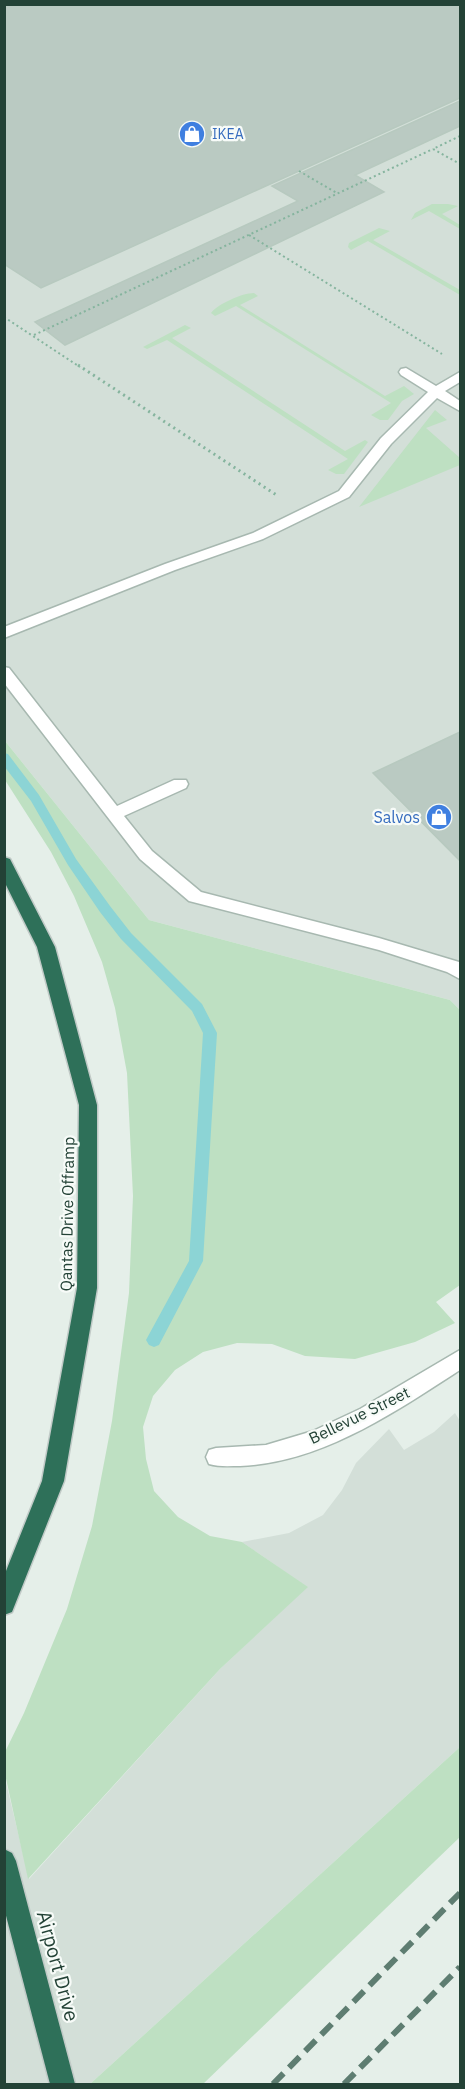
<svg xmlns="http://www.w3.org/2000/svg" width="465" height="2089" viewBox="0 0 465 2089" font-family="'IBM Plex Sans',sans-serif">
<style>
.built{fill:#d3dfd8}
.green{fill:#bee0c2}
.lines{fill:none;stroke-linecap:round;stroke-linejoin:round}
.stream{fill:#8cd4d5;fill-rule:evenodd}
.building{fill:#bacac2;stroke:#b7c9bf;stroke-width:1.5}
.minor-casing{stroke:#a7b8b0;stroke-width:3}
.highway-casing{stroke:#c1cac7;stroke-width:3}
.path-far1{stroke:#85b49e;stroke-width:2;stroke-dasharray:2 3;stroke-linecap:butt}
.path{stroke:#85b49e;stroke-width:3;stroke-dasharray:2 4;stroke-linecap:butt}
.minor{fill:#fff;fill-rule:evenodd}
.highway{fill:#2e7059;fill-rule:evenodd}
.rail{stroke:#5e7d71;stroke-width:6;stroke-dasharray:15 8;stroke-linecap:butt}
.labels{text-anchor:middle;stroke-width:4.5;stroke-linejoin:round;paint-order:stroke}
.far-shop-label{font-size:14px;fill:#366cbe;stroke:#f7fbf8;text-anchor:start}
.shop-label{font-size:16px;fill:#366cbe;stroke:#f7fbf8;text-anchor:end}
.street-label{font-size:16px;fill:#234236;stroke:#f7fbf8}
.near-street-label{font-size:20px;fill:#234236;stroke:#f7fbf8}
</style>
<rect width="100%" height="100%" fill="#e5efe9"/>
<g class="built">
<path d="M4 5H460V1010L450 1000 149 920 5 741Z"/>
<path d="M455 1413 460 1421V1747L90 2084H5L4 1774 29 1879 220 1669 307 1587 242 1542 289 1533 323 1515 342 1490 356 1463 389 1429 404 1450 434 1432Z"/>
</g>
<g class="green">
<path d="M432 204H448L458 206 442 214 460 225V229L429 211 411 220 415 213Z"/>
<path d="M379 228 390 231 373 240 460 290V295L368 241 351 250 348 247 349 243Z"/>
<path d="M254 293 258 296 240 305 385 396 404 386 414 394 402 401 388 420H380L371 415 391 403 236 306 215 316 211 313C218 304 242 293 254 293Z"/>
<path d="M185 325 191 328 172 338 345 451 365 440 368 442 344 474H336L328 470 348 459 167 340 147 349 143 347Z"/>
<path d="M435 410 447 420 426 428 460 458V465L359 507Z"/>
<path d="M5 741 149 920 450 1000 460 1010V1285L436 1302 455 1323 415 1342 355 1359 305 1356 272 1344 237 1343 203 1352 175 1370 153 1396 143 1427 146 1459 154 1491 178 1517 210 1536 242 1542 308 1587 220 1669 28 1879 5 1774V1752L24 1713 67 1609 92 1526 112 1421 129 1293 133 1196 127 1073 115 1008 102 962 74 896 51 852 5 780Z"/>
<path d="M460 1747V1837L203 2084H90Z"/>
</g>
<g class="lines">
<path class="stream" d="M4 753 8 754 39 795 76 859 110 906 131 933 202 1004 217 1033 203 1261 159 1345 154 1347 149 1345 146 1340 189 1261 203 1033 192 1011 121 939 100 912 68 865 31 801 4 766Z"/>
</g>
<g class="building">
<path d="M4 4H460V98L41 288 4 264Z"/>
<path d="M460 101V126L355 175 384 192 65 345 35 322 298 201 272 186Z"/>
<path d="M460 732V861L373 773Z"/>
</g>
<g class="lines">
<g class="minor-casing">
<g id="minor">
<path d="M406 368 436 386 460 372V382L445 391 460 401V411L437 398 391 444 349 497 263 539 175 570 4 638V627L165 564 253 533 339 491 381 438 428 392 401 375 399 372 401 369Z"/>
<path d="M4 667 9 668 117 806 174 780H186L188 784 186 788 124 816 152 851 201 892 379 938 459 962 460 979 447 972 379 950 189 901 140 859 4 683Z"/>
<path d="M460 1350V1370C395 1412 321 1463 240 1466 229 1466 219 1467 209 1464L206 1457 209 1450 216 1448 266 1445 313 1431 360 1409Z"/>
</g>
</g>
<g class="highway-casing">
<g id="highway">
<path d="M4 857 10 859 12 863 55 947 97 1105V1288L64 1481 12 1612 4 1615V1576L42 1481 77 1288 79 1105 37 947 4 881Z"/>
<path d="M4 1849 12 1853 16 1861 75 2084H50L4 1908Z"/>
</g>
</g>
<g class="path-far1">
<path d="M460 136 433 149 460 164"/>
<path d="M299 171 337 193"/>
<path d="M249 235 442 354"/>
<path d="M4 317 80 367"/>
<path d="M34 335 433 149"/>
</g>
<path class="path" d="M78 365 278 496"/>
<use href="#minor" class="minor"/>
<use href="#highway" class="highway"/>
<g class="rail">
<path d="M273 2084 460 1893"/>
<path d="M344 2084 460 1967"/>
</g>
</g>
<defs>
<g id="shop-disc" transform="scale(1.35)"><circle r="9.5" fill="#3f7fe0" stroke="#f7fbf8"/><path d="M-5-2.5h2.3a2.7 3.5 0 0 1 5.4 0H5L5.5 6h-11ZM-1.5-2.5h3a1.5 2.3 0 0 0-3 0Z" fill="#fff"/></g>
</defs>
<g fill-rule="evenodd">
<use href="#shop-disc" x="192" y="134"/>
<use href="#shop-disc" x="439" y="817"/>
</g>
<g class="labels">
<g class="far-shop-label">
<text x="212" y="139">IKEA</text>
</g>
<g class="shop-label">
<text x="420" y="823">Salvos</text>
</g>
<g class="street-label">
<text transform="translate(67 1214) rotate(-89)" y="6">Qantas Drive Offramp</text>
<text transform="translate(359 1415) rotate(-26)" y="6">Bellevue Street</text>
</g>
<g class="near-street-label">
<text transform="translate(58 1966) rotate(75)" y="7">Airport Drive</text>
</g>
</g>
<rect width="465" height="2089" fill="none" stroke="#234236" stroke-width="12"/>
</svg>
